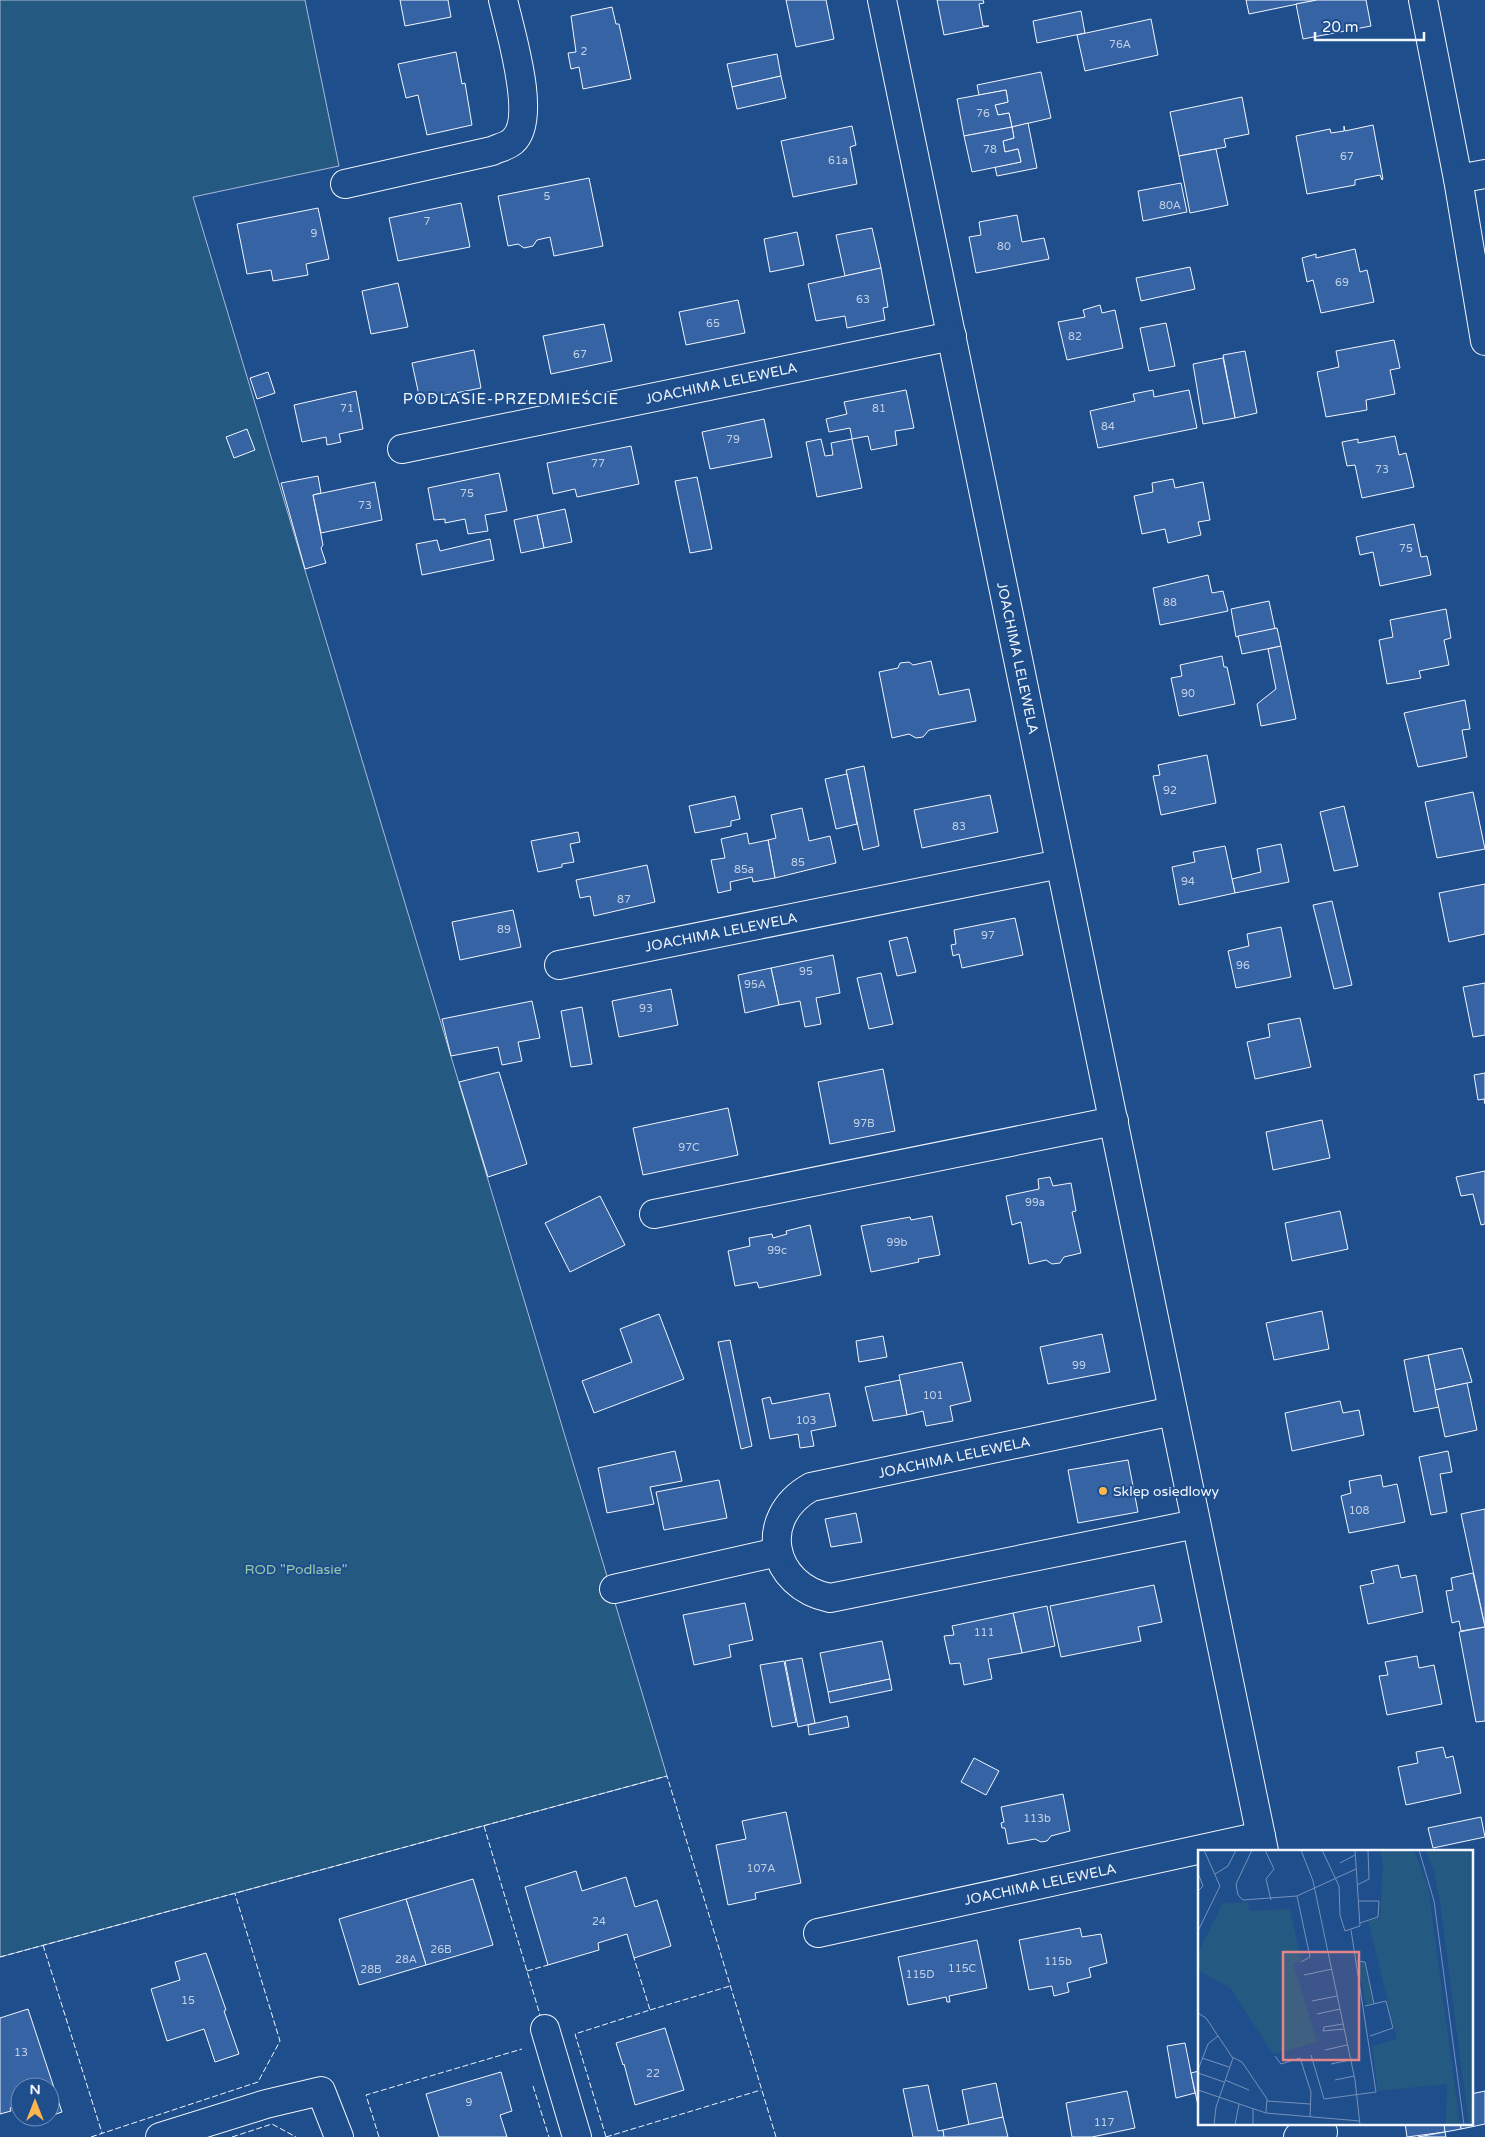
<svg xmlns="http://www.w3.org/2000/svg" width="1485" height="2137" viewBox="0 0 1485 2137" font-family="'Varela Round',sans-serif">
<style>
.green{fill:#245a82;stroke:#a8bbd7}
.building{fill:#3563a3;stroke:#f2f6ff}
.lines{fill:none;stroke-linecap:round;stroke-linejoin:round}
.street-casing{stroke:#f2f6ff;stroke-width:30}
.street{stroke:#1f4e8c;stroke-width:28}
.fence{stroke:#f2f6ff;stroke-width:1;stroke-dasharray:6 2.5;stroke-linecap:butt}
.poi-dot{fill:#ffb74d;stroke:#1f4e8c;stroke-width:2}
.labels{text-anchor:middle;stroke-width:4;stroke-linejoin:round;paint-order:stroke}
.number-label{font-size:11px;fill:#c3d1e8}
.street-label{font-size:14px;fill:#f2f6ff;stroke:#1f4e8c}
.poi-label{font-size:14px;fill:#f2f6ff;stroke:#1f4e8c;text-anchor:start}
.park-label{font-size:14px;fill:#97c8a6;stroke:#1f4e8c}
.neighbourhood-label{font-size:15px;letter-spacing:1px;fill:#f2f6ff;stroke:#1f4e8c}
.inset-road{fill:none;stroke:#7391ba;stroke-width:1}
.view{fill:#e38589;fill-opacity:0.15;stroke:#e38589;stroke-width:2.5}
.inset-edge{fill:none;stroke:#f2f6ff;stroke-width:2.5}
</style>
<rect width="100%" height="100%" fill="#1f4e8c"/>
<path class="green" d="M0 0H305L339 166 193 197 667 1776 0 1957Z"/>
<g class="building">
<path d="M400 0H448L451 17 405 26Z"/>
<path d="M786 0H826L834 39 796 47Z"/>
<path d="M937 0H983L984 3 979 4 983 26H989L944 35Z"/>
<path d="M1246 0H1317L1249 14Z"/>
<path d="M1317 0H1366L1371 26 1303 39 1296 4Z"/>
<path d="M612 7 616 24H619L631 79 583 89 579 67 571 69 568 53 576 52 571 16Z"/>
<path d="M1081 11 1085 33 1037 43 1033 21Z"/>
<path d="M1151 19 1158 55 1085 71 1077 35Z"/>
<path d="M456 52 462 84 465 83 472 125 427 135 418 95 406 98 398 64Z"/>
<path d="M777 54 781 76 732 87 727 64Z"/>
<path d="M1041 72 1051 118 1012 127 1009 113 998 115 995 105 1008 102 1006 90 979 95 977 85Z"/>
<path d="M781 76 786 98 737 109 732 87Z"/>
<path d="M1006 90 1008 102 995 105 998 115 1009 113 1012 127 964 136 957 99Z"/>
<path d="M1242 97 1249 134 1224 139 1226 147 1179 156 1170 112Z"/>
<path d="M1028 123 1037 168 997 176 995 167 1021 162 1018 149 1005 152 1003 141 1014 138 1012 127Z"/>
<path d="M1373 125 1383 179 1382 180 1380 175 1355 180V185L1307 194 1296 136 1330 129 1331 133 1344 131V126L1345 131Z"/>
<path d="M852 126 856 145 850 147 857 184 793 197 781 141Z"/>
<path d="M1012 127 1014 138 1003 141 1005 152 1018 149 1021 162 972 172 964 136Z"/>
<path d="M1216 149 1228 205 1190 213 1179 156Z"/>
<path d="M589 178 603 246 554 256 550 237 537 240 533 246 524 248 518 244 508 246 498 196Z"/>
<path d="M1181 183 1187 212 1143 221 1138 191Z"/>
<path d="M461 203 470 247 398 261 389 218Z"/>
<path d="M318 208 329 259 306 264 308 275 273 281 271 270 247 274 237 224Z"/>
<path d="M1017 215 1022 242 1044 238 1049 259 976 273 969 237 981 235 979 222Z"/>
<path d="M872 228 881 268 845 276 836 235Z"/>
<path d="M797 232 804 265 770 272 764 239Z"/>
<path d="M1355 249 1360 272 1367 270 1374 302 1321 313 1313 280 1307 282 1302 258 1316 254V258Z"/>
<path d="M1190 267 1195 289 1141 301 1136 278Z"/>
<path d="M881 268 888 307 883 308 885 320 847 328 845 316 816 321 808 284Z"/>
<path d="M398 283 408 327 371 334 362 291Z"/>
<path d="M738 300 745 333 686 345 679 312Z"/>
<path d="M1100 305 1102 313 1115 310 1123 348 1067 360 1058 322 1085 317 1083 310Z"/>
<path d="M1166 323 1175 366 1149 371 1140 328Z"/>
<path d="M604 324 612 361 551 374 543 336Z"/>
<path d="M1394 340 1400 368 1390 370 1395 394 1366 400 1367 410 1326 417 1317 372 1339 367 1336 351Z"/>
<path d="M474 350 481 388 420 400 412 363Z"/>
<path d="M1245 351 1257 413 1235 418 1223 355Z"/>
<path d="M1223 358 1235 418 1203 424 1193 364Z"/>
<path d="M268 372 275 393 257 399 250 378Z"/>
<path d="M906 390 914 428 895 431 897 445 871 450 868 436 852 439 850 428 829 432 826 419 847 414 844 402Z"/>
<path d="M1153 390 1154 397 1189 390 1197 428 1098 448 1090 411 1135 401 1133 394Z"/>
<path d="M356 391 363 429 339 434 341 442 327 445 326 437 302 442 294 405Z"/>
<path d="M764 419 772 457 710 469 702 432Z"/>
<path d="M247 429 255 450 234 458 226 437Z"/>
<path d="M1395 436 1399 455 1406 453 1414 487 1362 498 1355 465 1347 466 1342 442 1358 439V443Z"/>
<path d="M821 439 825 456 833 455 831 443 852 439 862 488 817 497 806 442Z"/>
<path d="M631 446 639 484 577 497 575 489 553 494 547 463Z"/>
<path d="M499 473 507 511 485 515 488 531 468 534 465 519 445 523V519L434 520 428 488Z"/>
<path d="M318 476 321 493 313 495 323 545 321 548 326 563 305 569 281 483Z"/>
<path d="M697 477 712 549 690 553 675 481Z"/>
<path d="M1173 479 1175 488 1203 482 1210 520 1198 522 1201 535 1168 543 1165 529 1142 534 1134 496 1153 492 1152 483Z"/>
<path d="M375 482 382 520 321 533 313 495Z"/>
<path d="M565 509 572 542 544 548 537 515Z"/>
<path d="M537 515 544 548 521 553 514 520Z"/>
<path d="M1414 524 1421 557 1427 556 1431 575 1380 586 1373 552 1360 555 1356 537Z"/>
<path d="M490 539 494 560 422 575 416 544 437 540 440 551Z"/>
<path d="M1208 575 1212 593 1223 591 1228 611 1160 625 1153 588Z"/>
<path d="M1269 601 1275 629 1236 637 1231 609Z"/>
<path d="M1446 609 1451 638 1444 640 1449 665 1419 671 1421 678 1387 684 1379 640 1393 637 1390 620Z"/>
<path d="M1277 628 1281 646 1242 654 1238 636Z"/>
<path d="M1281 646 1296 719 1261 726 1257 704 1276 689 1268 649Z"/>
<path d="M1222 656 1224 667H1227L1235 704 1179 716 1171 678 1182 676 1180 665Z"/>
<path d="M931 661 939 695 969 689 976 721 929 730 923 737 916 738 909 734 892 738 879 672 898 668 900 663 909 662 913 665Z"/>
<path d="M1465 700 1470 729 1462 730 1467 757 1418 767 1404 713Z"/>
<path d="M1207 755 1216 803 1161 815 1153 776 1160 775 1158 765Z"/>
<path d="M864 766 879 846 863 850 846 770Z"/>
<path d="M847 774 857 824 836 829 825 779Z"/>
<path d="M1473 792 1485 849 1437 858 1425 802Z"/>
<path d="M990 795 998 832 922 848 914 810Z"/>
<path d="M735 796 740 819 731 821V826L695 833 689 806Z"/>
<path d="M1344 806 1358 866 1334 871 1320 812Z"/>
<path d="M802 808 809 841 830 836 836 863 775 878 768 840 776 838 771 815Z"/>
<path d="M578 832 580 842 570 844 574 862 562 864V867L538 872 531 841Z"/>
<path d="M747 833 749 844 768 840 775 878 753 882 752 877 730 882 731 890 718 893 711 860 725 858 721 839Z"/>
<path d="M1281 844 1289 882 1235 893 1232 879 1261 872 1257 849Z"/>
<path d="M1225 846 1235 893 1179 905 1172 867 1195 862 1193 852Z"/>
<path d="M647 865 655 902 594 916 590 896 580 898 576 880Z"/>
<path d="M1485 884V934L1449 942 1439 893Z"/>
<path d="M1332 901 1352 985 1334 989 1313 905Z"/>
<path d="M513 910 521 947 460 960 452 922Z"/>
<path d="M1015 918 1023 955 962 968 959 954 953 956 951 945 956 944 954 930Z"/>
<path d="M1281 927 1291 977 1236 988 1228 951 1249 946 1247 934Z"/>
<path d="M907 937 916 972 897 976 889 941Z"/>
<path d="M833 955 840 993 816 998 821 1024 805 1027 800 1001 779 1005 771 968Z"/>
<path d="M771 968 779 1005 745 1013 738 975Z"/>
<path d="M881 973 893 1024 869 1029 857 978Z"/>
<path d="M1485 983V1035L1473 1037 1463 987Z"/>
<path d="M671 989 678 1025 619 1037 612 1001Z"/>
<path d="M532 1001 540 1038 518 1042 522 1061 502 1065 498 1047 451 1056 442 1019Z"/>
<path d="M582 1007 592 1064 571 1067 561 1011Z"/>
<path d="M1300 1018 1311 1067 1255 1079 1247 1042 1270 1037 1268 1024Z"/>
<path d="M883 1069 895 1131 830 1144 818 1082Z"/>
<path d="M499 1072 527 1164 488 1177 459 1082Z"/>
<path d="M1485 1073V1104L1484 1099 1478 1100 1474 1075Z"/>
<path d="M728 1108 738 1155 643 1175 633 1128Z"/>
<path d="M1322 1120 1330 1158 1273 1170 1266 1132Z"/>
<path d="M1485 1171V1224L1481 1225 1473 1194 1461 1196 1456 1177Z"/>
<path d="M1050 1177 1053 1186 1071 1183 1076 1211 1072 1212 1081 1253 1064 1257 1060 1263 1052 1264 1046 1260 1029 1264 1021 1222 1012 1225 1006 1196 1039 1189 1038 1179Z"/>
<path d="M600 1196 625 1245 570 1272 545 1223Z"/>
<path d="M1340 1211 1348 1249 1292 1261 1285 1223Z"/>
<path d="M932 1216 940 1255 918 1259 919 1262 871 1272 861 1226 910 1217 911 1220Z"/>
<path d="M810 1225 821 1275 759 1288 757 1282 735 1286 728 1251 750 1246 749 1238 772 1234 773 1238 787 1234 786 1231Z"/>
<path d="M1322 1311 1329 1349 1274 1360 1266 1323Z"/>
<path d="M659 1314 684 1379 594 1413 582 1381 632 1362 620 1329Z"/>
<path d="M1102 1334 1110 1372 1048 1384 1040 1347Z"/>
<path d="M883 1336 887 1357 859 1362 856 1341Z"/>
<path d="M730 1340 752 1446 741 1449 718 1342Z"/>
<path d="M1462 1348 1472 1382 1435 1390 1428 1355Z"/>
<path d="M1428 1355 1439 1407 1414 1412 1404 1360Z"/>
<path d="M962 1362 971 1401 950 1406 953 1421 926 1426 923 1411 907 1415 899 1375Z"/>
<path d="M900 1380 907 1415 873 1421 865 1387Z"/>
<path d="M1467 1383 1477 1430 1445 1437 1435 1390Z"/>
<path d="M829 1393 836 1426 811 1431 814 1446 800 1448 798 1434 770 1439 762 1399 770 1397 772 1404Z"/>
<path d="M1340 1401 1343 1413 1359 1410 1364 1435 1292 1451 1285 1413Z"/>
<path d="M675 1451 682 1481 650 1487 654 1504 607 1513 598 1468Z"/>
<path d="M1448 1451 1452 1472 1440 1474 1447 1512 1431 1515 1419 1457Z"/>
<path d="M1128 1460 1138 1512 1078 1523 1068 1470Z"/>
<path d="M1381 1475 1383 1487 1397 1484 1405 1522 1349 1533 1341 1496 1351 1493 1349 1481Z"/>
<path d="M719 1480 727 1518 664 1530 656 1492Z"/>
<path d="M1485 1509V1627L1461 1514Z"/>
<path d="M856 1513 862 1542 831 1547 825 1519Z"/>
<path d="M1398 1565 1401 1578 1416 1575 1423 1612 1368 1624 1360 1586 1374 1583 1371 1571Z"/>
<path d="M1473 1573 1485 1627 1461 1631 1459 1621 1452 1623 1446 1591 1453 1590 1451 1578Z"/>
<path d="M1154 1585 1162 1622 1138 1627 1141 1641 1061 1657 1050 1606Z"/>
<path d="M745 1603 753 1640 729 1645 731 1657 694 1665 683 1615Z"/>
<path d="M1047 1606 1055 1646 1022 1653 1013 1613Z"/>
<path d="M1013 1613 1022 1653 988 1659 992 1679 964 1685 960 1663 950 1664 944 1636 954 1635 952 1626Z"/>
<path d="M1485 1627V1721L1476 1722 1459 1632Z"/>
<path d="M882 1641 890 1679 828 1692 820 1653Z"/>
<path d="M1417 1656 1419 1668 1434 1665 1442 1704 1387 1715 1379 1676 1388 1675 1385 1662Z"/>
<path d="M802 1658 815 1723 798 1727 785 1661Z"/>
<path d="M784 1661 796 1722 772 1727 760 1665Z"/>
<path d="M890 1679 892 1690 830 1703 828 1692Z"/>
<path d="M847 1716 849 1727 809 1735 808 1725Z"/>
<path d="M1443 1747 1446 1758 1453 1756 1461 1793 1406 1805 1398 1767 1418 1763 1416 1752Z"/>
<path d="M974 1758 999 1771 986 1795 961 1782Z"/>
<path d="M1063 1794 1070 1831 1051 1836 1047 1841 1041 1842 1035 1839 1008 1844 1005 1828H1002L1001 1823 1004 1822 1001 1807Z"/>
<path d="M786 1812 801 1883 755 1893 756 1899 728 1905 716 1845 746 1839 742 1821Z"/>
<path d="M1481 1817 1485 1837 1433 1848 1428 1828Z"/>
<path d="M576 1871 582 1891 626 1877 635 1907 657 1900 671 1946 634 1958 627 1934 598 1943 599 1950 548 1965 525 1887Z"/>
<path d="M473 1879 493 1945 426 1965 406 1899Z"/>
<path d="M406 1899 426 1965 359 1985 339 1919Z"/>
<path d="M1080 1928 1082 1937 1101 1934 1107 1963 1089 1968 1091 1977 1067 1983 1069 1992 1054 1996 1052 1986 1029 1990 1019 1940Z"/>
<path d="M977 1940 987 1988 949 1996 950 2002H947L946 1997 908 2005 898 1957Z"/>
<path d="M206 1953 226 2010 224 2011 239 2054 215 2062 204 2029 167 2041 151 1989 180 1980 175 1962Z"/>
<path d="M28 2009 62 2112 50 2116V2087H20V2108L19 2105 10 2108 11 2111 0 2114V2018Z"/>
<path d="M665 2028 684 2090 635 2105 624 2064 623 2065 616 2043Z"/>
<path d="M1185 2043 1195 2093 1176 2098 1167 2046Z"/>
<path d="M1199 2071V2110L1191 2073Z"/>
<path d="M501 2072 512 2111 500 2115 507 2137H439L426 2094Z"/>
<path d="M996 2083 1003 2117 969 2125 962 2090Z"/>
<path d="M928 2085 938 2131 943 2130 944 2137H913L903 2089Z"/>
<path d="M1127 2091 1135 2128 1092 2137H1072L1066 2103Z"/>
<path d="M1485 2091V2124L1461 2129 1460 2123H1471V2094Z"/>
<path d="M23 2117H46L25 2124Z"/>
<path d="M1003 2117 1008 2137H944L943 2130Z"/>
<path d="M1405 2123H1444L1445 2132 1407 2137Z"/>
<path d="M1444 2123H1460L1461 2129 1445 2132Z"/>
<path d="M1445 2132 1446 2137H1418Z"/>
</g>
<g class="lines">
<g class="street-casing">
<g id="street">
<path d="M882 0 1264 1851"/>
<path d="M1423 0 1458 179 1485 341"/>
<path d="M1458 179 1485 174"/>
<path d="M345 184 492 151C498 148 508 146 513 141 538 119 510 31 503 0"/>
<path d="M402 449 952 336"/>
<path d="M559 965 1060 864"/>
<path d="M654 1214 1114 1121"/>
<path d="M1173 1411 811 1487C756 1518 771 1586 830 1598L1196 1524"/>
<path d="M614 1589 778 1552"/>
<path d="M818 1933 1261 1836"/>
<path d="M545 2029 577 2137"/>
<path d="M160 2137 266 2104 321 2091 339 2137"/>
<path d="M1298 2137 1323 2132"/>
</g>
</g>
<use href="#street" class="street"/>
<g class="fence">
<path d="M484 1826 540 2015"/>
<path d="M43 1945 102 2133"/>
<path d="M0 1957 667 1776 776 2137"/>
<path d="M527 1971 548 1965"/>
<path d="M650 2010 730 1986"/>
<path d="M533 2086 549 2137"/>
<path d="M91 2137 258 2082 280 2041 235 1894"/>
<path d="M232 2137 272 2124 296 2137"/>
<path d="M379 2137 366 2095 522 2049"/>
<path d="M606 2137 575 2034 650 2010 634 1958"/>
<path d="M606 2137 761 2090"/>
</g>
</g>
<circle class="poi-dot" cx="1103" cy="1491" r="5"/>
<g class="labels">
<g class="number-label">
<text x="1120" y="48">76A</text>
<text x="584" y="55">2</text>
<text x="983" y="117">76</text>
<text x="990" y="153">78</text>
<text x="1347" y="160">67</text>
<text x="838" y="164">61a</text>
<text x="547" y="200">5</text>
<text x="1170" y="209">80A</text>
<text x="427" y="225">7</text>
<text x="314" y="237">9</text>
<text x="1004" y="250">80</text>
<text x="1342" y="286">69</text>
<text x="863" y="303">63</text>
<text x="713" y="327">65</text>
<text x="1075" y="340">82</text>
<text x="580" y="358">67</text>
<text x="347" y="412">71</text>
<text x="879" y="412">81</text>
<text x="1108" y="430">84</text>
<text x="733" y="443">79</text>
<text x="598" y="467">77</text>
<text x="1382" y="473">73</text>
<text x="467" y="497">75</text>
<text x="365" y="509">73</text>
<text x="1406" y="552">75</text>
<text x="1170" y="606">88</text>
<text x="1188" y="697">90</text>
<text x="1170" y="794">92</text>
<text x="959" y="830">83</text>
<text x="798" y="866">85</text>
<text x="744" y="873">85a</text>
<text x="1188" y="885">94</text>
<text x="624" y="903">87</text>
<text x="504" y="933">89</text>
<text x="988" y="939">97</text>
<text x="1243" y="969">96</text>
<text x="806" y="975">95</text>
<text x="755" y="988">95A</text>
<text x="646" y="1012">93</text>
<text x="864" y="1127">97B</text>
<text x="689" y="1151">97C</text>
<text x="1035" y="1206">99a</text>
<text x="897" y="1246">99b</text>
<text x="777" y="1254">99c</text>
<text x="1079" y="1369">99</text>
<text x="933" y="1399">101</text>
<text x="806" y="1424">103</text>
<text x="1359" y="1514">108</text>
<text x="984" y="1636">111</text>
<text x="1037" y="1822">113b</text>
<text x="761" y="1872">107A</text>
<text x="599" y="1925">24</text>
<text x="441" y="1953">26B</text>
<text x="406" y="1963">28A</text>
<text x="1058" y="1965">115b</text>
<text x="962" y="1972">115C</text>
<text x="371" y="1973">28B</text>
<text x="920" y="1978">115D</text>
<text x="188" y="2004">15</text>
<text x="21" y="2056">13</text>
<text x="653" y="2077">22</text>
<text x="469" y="2106">9</text>
<text x="1104" y="2126">117</text>
</g>
<g class="street-label">
<text transform="translate(721 383) rotate(-12)" y="5">JOACHIMA LELEWELA</text>
<text transform="translate(1018 658) rotate(78)" y="5">JOACHIMA LELEWELA</text>
<text transform="translate(721 932) rotate(-11)" y="5">JOACHIMA LELEWELA</text>
<text transform="translate(954 1457) rotate(-12)" y="5">JOACHIMA LELEWELA</text>
<text transform="translate(1040 1884) rotate(-12)" y="5">JOACHIMA LELEWELA</text>
</g>
<g class="poi-label">
<text x="1113" y="1496">Sklep osiedlowy</text>
</g>
<g class="park-label">
<text x="296" y="1574">ROD "Podlasie"</text>
</g>
<g class="neighbourhood-label">
<text x="511" y="404">PODLASIE-PRZEDMIEŚCIE</text>
</g>
</g>
<g transform="translate(1198 1850)">
<rect width="275" height="275" fill="#1f4e8c"/>
<path d="M182 0H216L230 37 262 275H248L249 234 180 241 174 196 199 189 170 71 182 68 185 13ZM227 0H275V275H271L242 53 236 22ZM50 52 51 61 92 59 103 111 95 113 119 192 75 204 32 138 0 120V103L25 53ZM166 112 175 153 168 155 160 113Z" fill="#245a82"/>
<path class="inset-road" d="M54 0 38 34 40 45 45 50 99 46 158 19M67 0 76 19 68 29 73 50M103 0 115 31 157 230 162 275M124 0 141 36 142 65 147 81 162 76 157 0M221 0 236 51 266 275M142 13 157 5M0 23 5 36 0 41M17 24 30 16 38 0M159 35 171 29 170 0M99 46 112 107 103 112M160 51H181L180 67 162 73M0 81 22 36 6 0M159 111 167 112 176 154M106 125 134 119M114 151 139 146M167 156 188 151 195 178 172 186M0 163 8 168 34 207 44 212 69 249 68 262M119 164 142 159M145 174 126 177 125 181 146 179M127 200 149 195M113 205 126 249 178 242 153 80M77 206 83 214 102 208 113 242 112 267M4 208 31 217M133 214 152 210M0 220 10 194 20 186M0 223 26 232M27 230 51 240M137 230 156 226M0 240 68 263 162 271M69 251 112 254M16 275 18 257 35 208M37 275 41 254M55 275V259"/>
<path class="view" d="M85 102H161V210H85Z"/>
<rect width="275" height="275" class="inset-edge"/>
</g>
<g transform="translate(35 2102)"><circle r="24" fill="#1f4e8c" stroke="#7391ba"/>
<path d="M0-4L9 19L0 12L-9 19Z" fill="#ffb74d"/>
<text y="-8" font-size="14" font-weight="bold" text-anchor="middle" fill="#f2f6ff">N</text>
</g>
<path d="M1315 32v8h109v-8" fill="none" stroke="#f2f6ff" stroke-width="2.5"/>
<text x="1322" y="32" font-size="15" fill="#f2f6ff" stroke="#1f4e8c" stroke-width="4" paint-order="stroke">20 m</text>
</svg>
